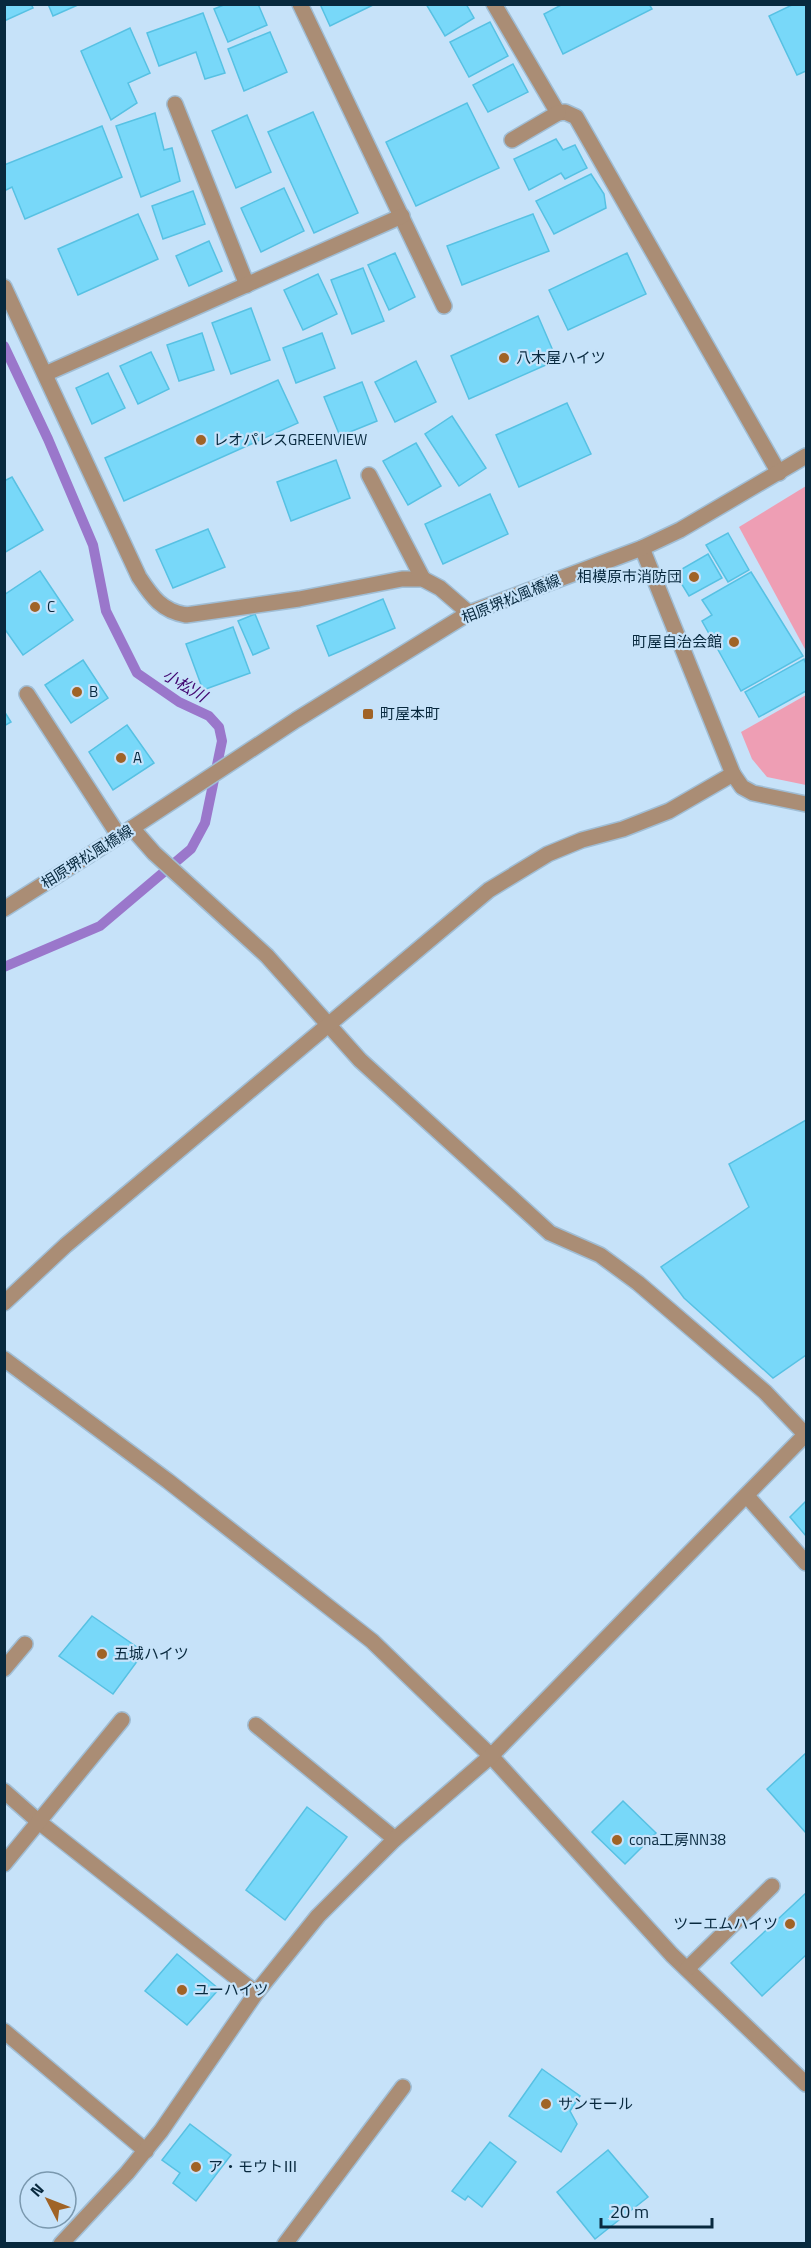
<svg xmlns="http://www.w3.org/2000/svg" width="811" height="2248" viewBox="0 0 811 2248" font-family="'Titillium Web','Noto Sans JP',sans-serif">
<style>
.green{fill:#ee9eb4}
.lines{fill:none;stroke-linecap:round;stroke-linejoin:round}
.stream{stroke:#9a77cb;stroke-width:10}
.building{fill:#78d8f9;stroke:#57c1e3;stroke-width:1.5}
.minor-casing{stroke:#a0bdd4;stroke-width:18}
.minor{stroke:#aa8d75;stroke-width:15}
.poi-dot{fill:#a06326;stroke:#c6e2f9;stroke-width:2}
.labels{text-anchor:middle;stroke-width:4.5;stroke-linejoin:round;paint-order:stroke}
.poi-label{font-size:15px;fill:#08293e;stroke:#c6e2f9;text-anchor:start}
.street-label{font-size:15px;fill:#08293e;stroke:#c6e2f9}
.water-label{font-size:16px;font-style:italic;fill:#40046f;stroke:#c6e2f9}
</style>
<rect width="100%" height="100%" fill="#c6e2f9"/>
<g class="green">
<path d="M806 486V651L739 527Z"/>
<path d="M806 695V785L767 777 752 759 741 732Z"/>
</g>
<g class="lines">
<path class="stream" d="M4 346 48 439 93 545 106 611 137 673 179 702 209 716 219 727 222 741 205 823 191 849 100 926 4 967"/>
</g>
<g class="building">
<path d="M4 4H31L33 8 4 21Z"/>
<path d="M48 4H80L53 16Z"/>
<path d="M226 4H258L267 25 228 42 214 9Z"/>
<path d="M320 4H375L330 26Z"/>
<path d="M426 4H466L474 18 445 36Z"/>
<path d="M563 4H649L652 9 563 54 544 14Z"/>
<path d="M794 4H806V71L797 75 769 16Z"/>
<path d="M203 13 225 73 205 79 196 52 159 66 147 33Z"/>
<path d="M490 22 508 56 469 77 450 42Z"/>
<path d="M130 28 150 73 128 83 137 103 111 120 81 51Z"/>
<path d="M270 32 287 72 244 91 228 49Z"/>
<path d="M513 64 528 92 488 112 473 85Z"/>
<path d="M467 103 499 168 416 206 386 142Z"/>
<path d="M313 112 358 213 314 233 268 132Z"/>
<path d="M155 113 164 150 172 148 180 181 141 197 116 126Z"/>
<path d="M247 115 271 172 236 188 212 131Z"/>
<path d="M102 126 122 177 25 219 12 187 4 191V165Z"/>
<path d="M556 139 563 150 575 145 587 168 565 179 561 173 529 190 514 159Z"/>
<path d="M591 174 604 194 606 208 554 234 536 201Z"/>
<path d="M284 188 304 231 261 252 241 208Z"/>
<path d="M193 191 205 224 163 239 152 206Z"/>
<path d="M138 214 158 259 78 295 58 249Z"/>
<path d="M533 214 549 251 462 285 447 246Z"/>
<path d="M209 241 222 271 189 286 176 256Z"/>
<path d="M395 253 415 297 389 310 368 265Z"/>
<path d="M627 253 646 294 568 330 549 290Z"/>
<path d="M363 268 384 321 352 334 331 280Z"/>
<path d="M318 274 337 314 303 330 284 290Z"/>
<path d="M251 308 270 360 231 374 212 323Z"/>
<path d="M538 316 557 360 469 399 451 356Z"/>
<path d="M202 333 214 370 179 381 167 345Z"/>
<path d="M322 333 335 368 296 383 283 348Z"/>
<path d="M151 352 169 389 138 404 120 366Z"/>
<path d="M416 361 436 402 395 422 375 382Z"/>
<path d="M108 373 125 408 92 424 76 388Z"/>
<path d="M278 380 298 423 124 501 105 458Z"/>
<path d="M362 382 377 421 340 436 324 397Z"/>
<path d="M567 403 591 454 519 487 496 435Z"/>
<path d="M452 416 486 468 459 486 425 434Z"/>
<path d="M416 443 441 486 408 505 383 461Z"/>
<path d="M336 460 350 498 291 521 277 482Z"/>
<path d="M12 477 43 530 4 553V481Z"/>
<path d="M490 494 508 534 443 564 425 524Z"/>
<path d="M208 529 225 567 173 588 156 550Z"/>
<path d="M728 533 749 570 728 582 706 545Z"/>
<path d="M708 554 722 578 689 596 675 573Z"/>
<path d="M40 571 73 620 23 655 4 628V595Z"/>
<path d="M751 572 803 656 741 691 702 621 712 615 702 600Z"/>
<path d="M383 599 395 628 329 656 317 626Z"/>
<path d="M255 614 269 648 253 655 238 621Z"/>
<path d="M233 627 250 673 203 690 186 644Z"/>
<path d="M804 659 806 664V691L759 717 745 692Z"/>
<path d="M83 660 108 698 71 723 45 685Z"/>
<path d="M4 711 11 722 4 726Z"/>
<path d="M127 725 154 763 113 790 89 752Z"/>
<path d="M806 1120V1355L773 1378 684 1298 661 1267 749 1207 729 1164Z"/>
<path d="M806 1501V1536L790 1517Z"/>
<path d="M92 1616 144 1652 113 1694 59 1656Z"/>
<path d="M806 1753V1833L767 1789Z"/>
<path d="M623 1801 656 1833 625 1864 592 1832Z"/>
<path d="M307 1807 347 1837 285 1920 246 1890Z"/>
<path d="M806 1893V1955L762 1996 731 1963Z"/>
<path d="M177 1954 219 1989 187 2025 145 1991Z"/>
<path d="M542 2069 580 2096 570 2111 577 2124 561 2152 509 2116Z"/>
<path d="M190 2124 231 2155 196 2201 173 2183 180 2173 162 2160Z"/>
<path d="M490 2142 516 2162 482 2207 468 2196 465 2200 452 2191Z"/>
<path d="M608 2150 648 2197 595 2239 557 2192Z"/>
</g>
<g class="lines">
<g class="minor-casing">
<g id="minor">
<path d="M300 4 444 306"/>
<path d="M494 4 558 113 565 112 576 117 779 473"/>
<path d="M175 104 247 285"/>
<path d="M512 140 558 113"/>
<path d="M4 287 139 577C152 597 162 611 186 615L299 599 402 579H423L440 588 469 613"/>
<path d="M45 374 402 216"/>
<path d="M369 475 423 579"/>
<path d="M642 548 733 774 742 787 753 793 806 804"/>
<path d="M27 694 119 836"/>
<path d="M132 828 154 853 267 956 360 1060 550 1233 600 1255 638 1283 765 1392 806 1435"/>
<path d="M4 909 132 828 296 720 469 613 642 548 680 530 806 456"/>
<path d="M4 1303 66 1245 489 890 548 854 582 840 623 829 669 811 733 774"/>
<path d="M4 1359 168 1481 372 1641 491 1756 672 1955 806 2084"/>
<path d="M747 1496 806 1563"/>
<path d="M4 1669 25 1644"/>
<path d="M256 1725 395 1839"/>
<path d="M4 1791 39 1822 256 1993"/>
<path d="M4 1864 122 1720"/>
<path d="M687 1969 772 1886"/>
<path d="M4 2031 146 2151"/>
<path d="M61 2244 127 2173 161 2131 256 1993 318 1916 395 1839 491 1756 806 1434"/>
<path d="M285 2244 403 2087"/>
</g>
</g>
<use href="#minor" class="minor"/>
</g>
<g class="poi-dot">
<circle cx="504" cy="358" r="6"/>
<circle cx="201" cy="440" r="6"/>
<circle cx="694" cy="577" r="6"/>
<circle cx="35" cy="607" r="6"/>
<circle cx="734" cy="642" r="6"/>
<circle cx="77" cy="692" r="6"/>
<rect x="362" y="708" width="12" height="12" rx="3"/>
<circle cx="121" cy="758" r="6"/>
<circle cx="102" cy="1654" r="6"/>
<circle cx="617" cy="1840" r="6"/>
<circle cx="790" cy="1924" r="6"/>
<circle cx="182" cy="1990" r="6"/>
<circle cx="546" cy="2104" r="6"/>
<circle cx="196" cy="2167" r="6"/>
</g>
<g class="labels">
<g class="poi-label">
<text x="516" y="363">八木屋ハイツ</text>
<text x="213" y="445">レオパレスGREENVIEW</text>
<text x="682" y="582" text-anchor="end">相模原市消防団</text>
<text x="47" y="612">C</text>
<text x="722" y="647" text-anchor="end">町屋自治会館</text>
<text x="89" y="697">B</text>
<text x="380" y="719">町屋本町</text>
<text x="133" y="763">A</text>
<text x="114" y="1659">五城ハイツ</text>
<text x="629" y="1845">cona工房NN38</text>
<text x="778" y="1929" text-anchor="end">ツーエムハイツ</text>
<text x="194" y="1995">ユーハイツ</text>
<text x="558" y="2109">サンモール</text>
<text x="208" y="2172">ア・モウトⅢ</text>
</g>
<g class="street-label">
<text transform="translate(511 599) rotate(-22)" y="5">相原堺松風橋線</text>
<text transform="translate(87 857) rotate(-32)" y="5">相原堺松風橋線</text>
</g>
<g class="water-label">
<text transform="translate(185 685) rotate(31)" y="6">小松川</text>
</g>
</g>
<rect width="811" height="2248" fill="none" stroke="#08293e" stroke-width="12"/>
<g transform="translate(48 2200) rotate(312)"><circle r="28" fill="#c6e2f9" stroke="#7a98ae" stroke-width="1.5"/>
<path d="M0-4.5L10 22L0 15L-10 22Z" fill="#a06326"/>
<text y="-9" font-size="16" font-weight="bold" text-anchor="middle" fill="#08293e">N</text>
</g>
<path d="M601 2218v9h111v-9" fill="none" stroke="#08293e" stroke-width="3"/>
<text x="610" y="2218" font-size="18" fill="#08293e" stroke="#c6e2f9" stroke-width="4.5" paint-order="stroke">20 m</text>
</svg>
